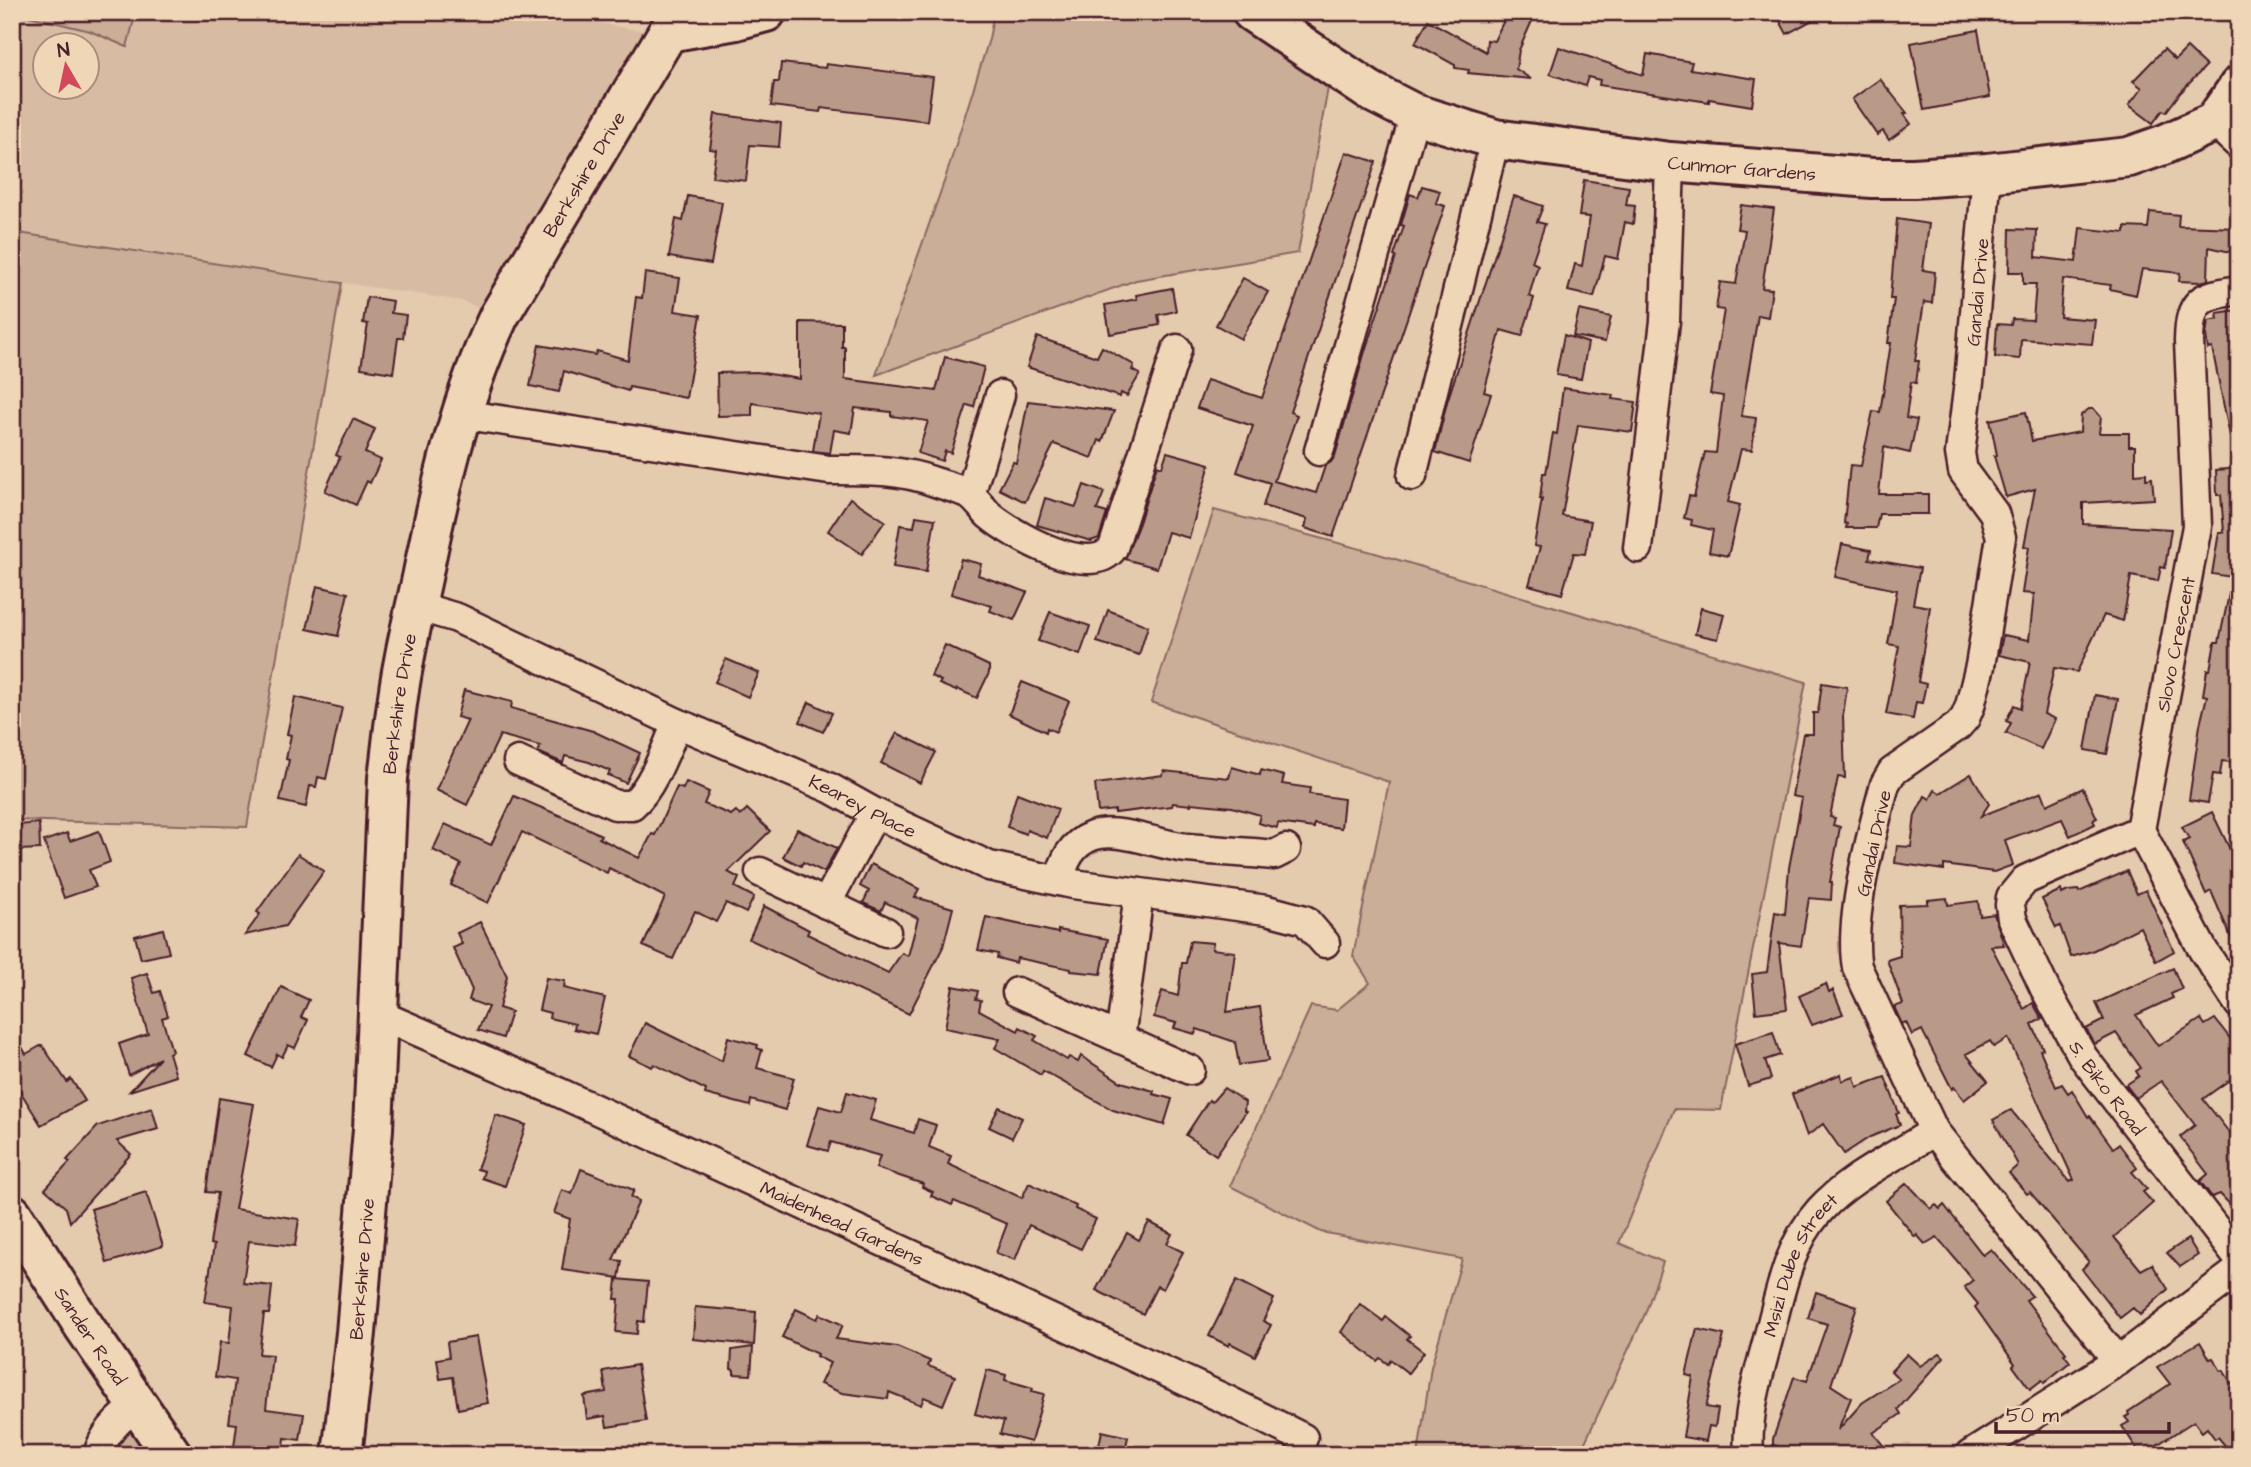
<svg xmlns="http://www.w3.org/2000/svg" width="2251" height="1467" viewBox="0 0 2251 1467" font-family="'Architects Daughter',sans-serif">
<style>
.built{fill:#d7bca3;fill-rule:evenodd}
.green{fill:#caae98;stroke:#8a6662;stroke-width:2}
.building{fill:#b99a89;stroke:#4a1f2b;stroke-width:2}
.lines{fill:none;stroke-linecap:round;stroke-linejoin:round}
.street-casing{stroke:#4a1f2b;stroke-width:33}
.secondary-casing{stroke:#4a1f2b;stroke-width:44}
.street{stroke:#eed6b6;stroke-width:28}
.secondary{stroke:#eed6b6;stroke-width:38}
.labels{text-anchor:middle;stroke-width:5;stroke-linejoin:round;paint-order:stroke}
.street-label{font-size:19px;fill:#4a1f2b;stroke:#eed6b6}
</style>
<rect width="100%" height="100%" fill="#e4cbae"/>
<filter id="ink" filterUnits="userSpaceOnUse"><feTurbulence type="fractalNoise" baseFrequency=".0143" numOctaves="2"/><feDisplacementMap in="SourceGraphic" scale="14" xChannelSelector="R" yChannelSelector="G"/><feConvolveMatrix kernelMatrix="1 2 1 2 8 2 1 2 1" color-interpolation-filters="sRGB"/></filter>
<g filter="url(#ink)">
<path class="built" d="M136 12H546L630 29 665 33 498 316 462 301 12 232V14L90 31 127 47ZM46 46H88V88H46Z"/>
<g class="green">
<path d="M12 12H136L127 47 90 31Z"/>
<path d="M994 12H1250L1332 66 1298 253 1136 280 876 375 945 179 989 39Z"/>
<path d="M12 232 342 283 247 827 12 820Z"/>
<path d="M1214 510 1372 552 1806 682 1721 1110 1674 1109 1619 1243 1663 1262 1645 1314 1579 1455H1418L1431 1367 1462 1259 1321 1232 1230 1186 1311 1006 1337 1010 1370 983 1353 956 1389 782 1151 702Z"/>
<path d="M120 1420 172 1455H100Z"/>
</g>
<g class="building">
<path d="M1508 12H1536L1519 50 1516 69 1531 79 1468 73 1469 70 1455 68V65L1415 43 1428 20 1486 52 1487 40 1494 41Z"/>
<path d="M1775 12H1827L1787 34Z"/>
<path d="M1978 30 1990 97 1924 110 1911 43Z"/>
<path d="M1559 47 1643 75 1647 54 1692 62 1690 69 1756 79 1752 106 1709 99V102L1682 98 1599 85 1600 80 1588 77 1585 86 1550 74Z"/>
<path d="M2187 48 2206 66 2180 93 2166 112 2163 110 2153 123 2129 105 2142 88 2133 81 2164 49 2175 60Z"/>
<path d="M781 63 825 68 826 64 933 77 927 121 821 108 820 112 771 106 774 82H779Z"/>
<path d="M1880 79 1907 113 1904 114 1911 124 1889 140 1883 131 1877 135 1852 99Z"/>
<path d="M715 114 781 123 779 147 750 145 746 181 712 177 716 150 710 149Z"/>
<path d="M1346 152 1376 162 1290 412 1297 415 1274 481 1316 493 1325 466 1331 462 1335 456 1365 351 1396 257 1394 256 1404 226 1401 225 1410 194 1418 197 1422 186 1440 191 1436 203 1445 206 1333 537 1305 528 1307 519 1263 506 1270 483 1237 472 1253 426 1197 408 1207 380 1262 398Z"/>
<path d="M1584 180 1629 187 1626 205 1635 206 1633 224 1625 222 1618 259 1605 256 1594 297 1568 291 1575 264 1582 266 1590 217 1579 216Z"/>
<path d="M688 196 722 202 711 264 669 257 676 219 683 221Z"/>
<path d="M1514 196 1543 206 1537 222 1545 224 1532 262 1538 265 1529 296 1534 298 1522 336 1501 330 1484 392 1491 394 1469 463 1435 452 1447 402Z"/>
<path d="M1741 205 1774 209 1762 288 1772 289 1768 317 1758 315 1741 416 1756 418 1752 450 1741 449 1728 502 1740 505 1728 556 1709 552 1713 530 1691 525 1692 520 1684 518 1689 496 1694 497 1705 452 1716 453 1723 396 1710 394 1724 310 1716 309 1720 282 1736 284 1745 230 1737 229Z"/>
<path d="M2150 212 2179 215 2178 226 2239 228V254L2209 247 2208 280 2200 282 2179 281 2180 273 2142 269 2136 295 2110 289 2111 285 2063 279 2060 317 2095 320 2092 344 2021 339 2020 359 1995 357 1997 324 2011 325 2012 319 2033 320 2036 284H2023V272H2009L2010 229 2037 230 2036 257 2076 262 2080 228 2125 233V227L2148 228Z"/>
<path d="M1897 219 1929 224 1923 270 1935 272 1932 303 1924 302 1915 361H1919L1916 383 1911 382 1906 418 1917 420 1910 453 1884 447 1879 494H1928V514H1879L1876 528H1846L1847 524 1844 523 1850 465 1861 466 1873 411 1880 412 1891 343H1888L1894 299H1890Z"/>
<path d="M645 273 680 278 675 311 701 315 686 398 629 387 628 391 564 371 559 392 530 386 539 345 595 355 597 351 628 360 636 297 642 298Z"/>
<path d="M1243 278 1268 292 1241 339 1216 325Z"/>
<path d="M1172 288 1176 311 1158 315 1160 325 1110 334 1105 305 1137 299 1136 295Z"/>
<path d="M367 297 393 301 391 313 406 315 403 338H398L393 373 361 368 368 324 363 323Z"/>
<path d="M1579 310 1611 317 1605 342 1573 336Z"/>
<path d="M2237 310 2239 323V435L2230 436 2212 348 2208 349 2206 335 2208 321 2218 319 2217 313Z"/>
<path d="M800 322 842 323V347H845V379L936 391 945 357 984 367 974 407 967 405 951 453 945 451 942 461 918 453 928 421 891 416V412L855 408 851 433 834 430 830 453 813 451 819 413 752 403V415L718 416 717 373 757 372 800 379Z"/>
<path d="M1564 335 1588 343 1581 379 1556 375Z"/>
<path d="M1037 337 1097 357 1102 347 1134 365 1132 370 1140 374 1127 396 1121 393 1120 397 1027 367Z"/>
<path d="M1563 388 1613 395 1612 399 1636 402 1632 432 1578 425 1562 516 1591 521 1585 554 1574 553 1562 594 1529 585 1540 547 1534 546 1542 499H1540L1543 473H1546L1553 433 1557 434Z"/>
<path d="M1028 401 1114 411 1102 442 1099 440 1092 458 1054 444 1025 502 999 489 1013 462 1016 463Z"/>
<path d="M2089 409H2094L2101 417 2099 433H2129V446H2135V474L2146 473V479L2152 478 2154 499 2083 503V524L2171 529 2165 568 2161 567 2158 581 2131 576 2123 621 2104 615 2077 672 2054 668 2044 714 2055 719 2041 749 2006 733 2011 723 2006 721 2014 705 2021 708 2030 662 1999 655 2003 635 2029 640 2034 594 2022 593 2029 547 2024 546 2035 489 2006 497 1994 456 1997 455 1990 420 2026 412 2032 441 2080 432 2081 415Z"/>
<path d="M353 419 375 429 365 453 381 460 370 483 367 481 356 505 325 491 340 457 336 455Z"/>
<path d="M1167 452 1210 464 1189 538 1168 532 1157 568 1125 559 1139 523 1157 465 1162 467Z"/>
<path d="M2239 468V578L2212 574 2219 532H2224L2221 495H2217L2216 470Z"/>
<path d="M1084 485 1104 492 1097 510 1107 513 1099 538 1091 541 1037 525 1045 498 1076 507Z"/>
<path d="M850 498 885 521 862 554 828 531Z"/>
<path d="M916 516 935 519 926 572 893 567 900 525 914 527Z"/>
<path d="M1842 544 1871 550 1869 559 1920 568 1913 604 1930 607 1918 682 1926 684 1922 703 1916 702 1913 719 1886 714 1899 646 1888 644 1897 590 1835 577Z"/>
<path d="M961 559 981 564 978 575 1027 592 1014 620 990 611 992 606 951 594Z"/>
<path d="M317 586 348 593 338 636 307 629Z"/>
<path d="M2230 589 2239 590V661L2231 709 2235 710 2230 730H2239V763L2222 761 2220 775 2213 774 2208 803 2189 800 2200 725 2207 696 2203 695 2207 670H2210L2215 642H2219Z"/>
<path d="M1701 608 1724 614 1718 639 1695 634Z"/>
<path d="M1108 610 1148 626 1139 655 1097 642Z"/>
<path d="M1050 612 1090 626 1080 655 1038 641Z"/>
<path d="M945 645 989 666V673L977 698 957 689 956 691 939 684 941 681 931 676Z"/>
<path d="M726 659 759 673 748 697 715 682Z"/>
<path d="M1022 682 1069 701 1056 732 1047 728 1046 732 1009 714Z"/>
<path d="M1822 683 1847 687 1843 716 1845 778 1838 777 1830 817 1835 818 1833 825 1840 827 1830 882H1832L1831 900 1809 898 1801 946 1779 943 1787 1009 1756 1013 1752 974 1767 972 1775 912 1785 914 1789 868 1802 798 1792 796 1803 734H1813V713H1818Z"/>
<path d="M464 690 512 702 511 708 593 731 640 753 626 783 608 775 610 771 589 762 565 756 563 763 538 752 540 746 500 735 467 805 436 790 468 720 457 717Z"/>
<path d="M2095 695 2118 699 2107 754 2085 750Z"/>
<path d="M295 697 342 708 326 779 318 777 316 787 310 786 306 807 280 801 289 760 286 759 291 735 287 734Z"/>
<path d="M809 702 832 713 823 732 800 722Z"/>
<path d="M897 733 936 752 920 783 881 763Z"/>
<path d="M1232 767 1260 775 1261 770 1284 776 1282 784 1310 788 1309 794 1344 799 1341 828 1314 824V828L1278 823 1277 828 1258 823 1260 815 1232 807 1191 803V805L1173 803 1172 806 1115 813V810L1098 812 1095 784 1163 775 1164 771 1229 778Z"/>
<path d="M1971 774 1989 804 1981 816 2042 792 2047 805 2083 788 2097 818 2093 820 2095 824 2070 836 2062 819 2005 840 2013 865 1994 872 1944 865V870L1895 863 1897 846 1911 847 1915 815 1925 796 1930 799 1935 790 1940 793Z"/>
<path d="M686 782 709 792 704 804 731 815 736 811 740 816 747 809 770 831 728 872 739 878 735 887 754 897 746 913 726 903 716 922 695 911 673 959 643 946 665 897 609 868 607 873 522 832 488 903 451 885 461 864 433 850 445 824 491 845 514 796 575 822 601 835 599 838 639 858 652 834 655 835 677 787 683 789Z"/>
<path d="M1017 793 1058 809 1047 838 1027 830 1026 834 1007 827Z"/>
<path d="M2212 812 2239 868V956L2211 891 2206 894 2183 842 2189 839 2182 827Z"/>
<path d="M39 823 40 849 20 850 19 825Z"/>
<path d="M797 829 837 848 824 872 803 862 801 866 783 857Z"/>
<path d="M99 831 110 862 89 870 96 887 64 898 44 841 67 833 70 841Z"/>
<path d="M298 854 324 871 285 926 245 935 260 914 257 912Z"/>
<path d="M871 864 919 889 915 897 953 908 943 947 909 1014 749 939 764 906 809 930 807 934 888 973 902 953 908 956 918 918 885 902 881 911 863 903 869 891 860 886Z"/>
<path d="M2127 871 2137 894 2146 890 2174 951 2156 961 2140 927 2092 951 2071 957 2060 926 2056 928 2042 899 2061 890 2062 894 2068 891 2078 890 2079 892Z"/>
<path d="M1947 898 1948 905 1978 901 1980 916 1994 914 2004 945 1991 946 2024 1009 2033 1003 2042 1019 2032 1024 2043 1049 2040 1050 2056 1087 2062 1084 2068 1093 2072 1090 2088 1117 2090 1116 2113 1148 2119 1144 2137 1168 2132 1172 2147 1189 2143 1192 2153 1203 2114 1237 2141 1270 2152 1264 2168 1289 2140 1315 2133 1308 2120 1318 2084 1272 2082 1269 2089 1262 2030 1192 2027 1194 2009 1173 2018 1165 1993 1120 2011 1110 2070 1182 2074 1180 2008 1038 1994 1047 1990 1041 1966 1054 1988 1081 1964 1100 1954 1087 1952 1089 1922 1030 1912 1035 1906 1022 1902 1024 1894 1007 1903 1004 1887 960 1900 956 1899 905 1928 904V900Z"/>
<path d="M986 917 1058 933V930L1108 939 1101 974 1071 971V969L1017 958 1016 963 997 958 998 954 978 950Z"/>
<path d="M480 922 507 976 499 1008 511 1012 503 1038 478 1030 488 1007 469 1000 472 990 453 948 462 944 457 933Z"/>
<path d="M163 929 169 953 141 959 135 936Z"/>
<path d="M1190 941 1213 943 1212 949 1235 952 1227 1012 1260 1007 1268 1061 1239 1065 1235 1042 1197 1029 1195 1034 1174 1028 1176 1023 1154 1017 1162 991 1178 996 1182 963H1186Z"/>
<path d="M2173 968 2182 989 2171 994 2173 998 2136 1015 2158 1046 2201 1019 2205 1025 2215 1019 2239 1050V1073L2203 1099 2239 1145V1214L2220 1194 2212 1197 2200 1181 2208 1174 2180 1137 2195 1125 2161 1081 2136 1098 2126 1085 2139 1076 2136 1071 2141 1068 2116 1033 2095 1044 2086 1029 2104 1020 2096 1003Z"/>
<path d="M147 973 154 993 160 991 168 1016 162 1018 172 1051 169 1053 176 1076 130 1091 160 1058 129 1075 119 1044 148 1034 131 978Z"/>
<path d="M546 978 565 981 564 988 605 998 596 1034 574 1029 575 1024 549 1018 550 1013 539 1010Z"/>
<path d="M1826 984 1829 992 1833 990 1843 1014 1812 1025 1799 996Z"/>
<path d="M953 986 978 991 976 999 981 1000 979 1010 1018 1031 1020 1027 1037 1036 1034 1040 1067 1060 1069 1057 1078 1062 1081 1056 1121 1082 1154 1091 1153 1094 1172 1099 1164 1125 1113 1110 1043 1071 1041 1075 995 1048 1000 1039 945 1028Z"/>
<path d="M281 987 309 1000 301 1017 308 1020 295 1048 288 1045 282 1057 277 1054 271 1067 248 1056Z"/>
<path d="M645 1023 722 1061 728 1037 758 1045 757 1048 762 1050 757 1068 794 1078 785 1110 751 1100 750 1106 705 1094 706 1090 654 1064 652 1067 629 1056Z"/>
<path d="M12 1030 26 1054 42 1045 67 1082 71 1079 85 1101 41 1125 12 1078Z"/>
<path d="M1773 1032 1780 1055 1765 1060 1771 1079 1748 1086 1735 1044Z"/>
<path d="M1841 1074 1842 1081 1854 1077 1857 1087 1885 1077 1899 1113 1896 1114 1900 1125 1870 1137 1844 1154 1823 1124 1807 1136 1792 1094Z"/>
<path d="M1224 1088 1245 1102 1244 1111 1246 1112 1216 1155 1186 1135 1209 1100 1212 1102Z"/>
<path d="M847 1092 876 1100 870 1120 914 1133 918 1119 936 1125 929 1147 951 1156 948 1164 1022 1198 1029 1183 1076 1206 1075 1209 1096 1219 1081 1249 1029 1225 1015 1260 996 1253 1007 1224 954 1201 952 1205 931 1196 933 1192 922 1187 923 1184 876 1168 880 1156 831 1142 828 1151 807 1145 819 1106 841 1112Z"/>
<path d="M219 1098 254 1104 235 1209 299 1219 295 1246 249 1241 243 1283 272 1286 269 1314H264L259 1354 272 1355 266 1409 304 1414 300 1440 285 1438 283 1455H253V1449L234 1447 237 1424 229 1423 235 1380 215 1377 220 1342 229 1343 233 1306 205 1302 214 1245 210 1244 218 1193 206 1192Z"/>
<path d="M999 1107 1022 1118 1012 1138 989 1127Z"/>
<path d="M152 1108 158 1129 117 1141 131 1154 70 1222 66 1208 45 1189 70 1162 67 1160 98 1126Z"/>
<path d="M496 1115 526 1125 505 1186 482 1178 484 1171 477 1169Z"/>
<path d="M581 1169 634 1190 631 1197 639 1201 613 1260 622 1261 619 1278 562 1270 570 1219 554 1213 562 1190 572 1194Z"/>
<path d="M1907 1183 1931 1209 1936 1205 1940 1209 1944 1205 1983 1255 1991 1249 2032 1296 2026 1300 2066 1353 2064 1354 2070 1362 2044 1383 2042 1380 2030 1389 2013 1366 2015 1364 1975 1307 1978 1304 1964 1287 1973 1280 1937 1237 1925 1244 1917 1235 1915 1237 1886 1201Z"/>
<path d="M146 1192 163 1246 107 1263 91 1209Z"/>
<path d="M1149 1222 1172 1234 1167 1244 1183 1252 1163 1289 1157 1286 1143 1314 1096 1290 1127 1233 1139 1240Z"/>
<path d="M2188 1239 2198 1255 2180 1267 2167 1253Z"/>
<path d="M617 1279 648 1282 644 1322 638 1321 637 1334 616 1332 619 1299H615Z"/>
<path d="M1237 1280 1274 1299 1263 1321 1271 1325 1255 1356 1230 1343 1229 1346 1209 1336Z"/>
<path d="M1816 1292 1857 1306 1831 1385 1851 1398 1838 1430 1862 1403 1899 1379 1891 1371 1907 1354 1920 1366 1940 1353 1944 1357 1898 1409 1901 1414 1873 1433 1891 1455H1774L1777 1446 1773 1445V1439L1794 1377 1807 1381 1827 1324 1808 1318Z"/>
<path d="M1360 1304 1383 1321 1386 1317 1410 1336 1407 1339 1424 1352 1408 1373 1391 1360 1388 1364 1380 1358 1377 1361 1341 1332Z"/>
<path d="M695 1307 756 1312 754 1345 693 1339Z"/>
<path d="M796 1309 817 1319 820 1314 843 1325 836 1339 897 1347 930 1361 928 1366 955 1376 943 1405 924 1397 921 1405 889 1392 888 1399 842 1393 820 1384 830 1363 816 1356 817 1354 782 1337Z"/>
<path d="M1697 1329 1724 1335 1706 1407 1718 1409 1715 1427 1709 1426 1706 1441 1683 1437 1693 1377 1686 1375Z"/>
<path d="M476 1337 488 1403 458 1409 453 1377 440 1379 437 1359 449 1357 447 1342Z"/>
<path d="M2200 1342 2210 1359 2213 1358 2221 1371 2223 1370 2239 1395V1455H2233L2218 1437 2215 1439 2207 1428 2202 1432 2194 1421 2141 1455 2122 1426 2129 1422 2125 1417 2129 1415 2128 1412 2170 1384 2157 1367Z"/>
<path d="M753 1347 751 1375 734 1374V1370L731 1369 732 1350Z"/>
<path d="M637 1365 646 1421 607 1427 605 1416 587 1419 584 1396 606 1392 603 1371Z"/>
<path d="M987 1370 1006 1375 1005 1380 1033 1388 1032 1391 1044 1394 1031 1442 1000 1434 1004 1421 975 1414Z"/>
<path d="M1102 1431 1128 1437 1124 1455H1097Z"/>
</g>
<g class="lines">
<g class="street-casing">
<g id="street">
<path d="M2214 122 2239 145"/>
<path d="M1987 173 1969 382 1960 453 1963 471 1994 513 2001 537 1980 666 1970 706 1965 718 1958 726 1892 772 1885 784C1872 832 1848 920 1857 967L1934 1131 2118 1361"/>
<path d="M2239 290C2199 296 2190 300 2189 341L2197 526 2140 830 2203 950 2239 1004"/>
<path d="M460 414 829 470C866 470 900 469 935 482 946 486 961 489 970 495 977 500 983 509 989 515 1011 534 1091 580 1113 548L1177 349"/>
<path d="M1319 451 1415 114"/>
<path d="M1412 476 1495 139"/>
<path d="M970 495 1000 395"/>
<path d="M1638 548 1665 321 1670 162"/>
<path id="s1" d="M416 606 457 618 677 723 830 788 875 813 989 866 1073 884 1267 910 1305 920 1325 943"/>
<path d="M518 761 615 805H632C652 789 667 747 677 723"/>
<path id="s2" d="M2140 830 2025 880 2011 897 2010 905 2012 919 2045 989 2083 1057 2239 1259"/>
<path d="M760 872 886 932"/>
<path d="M1059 881C1064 861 1071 844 1092 836 1118 826 1160 846 1188 848 1216 851 1245 852 1274 855L1286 849"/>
<path d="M826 904 875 813"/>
<path d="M1017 992 1190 1070"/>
<path id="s3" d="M378 1014 558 1092 1227 1400 1303 1438"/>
<path d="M1120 1039 1139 893"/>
<path d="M98 1455C104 1432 120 1417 139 1405"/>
<path id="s4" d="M1749 1455C1746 1415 1758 1377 1768 1339 1780 1294 1788 1245 1820 1210 1851 1176 1896 1157 1934 1131"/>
<path d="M1970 1455 2118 1361 2239 1270"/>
</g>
</g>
<g class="secondary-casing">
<g id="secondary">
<path id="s5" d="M1252 12 1370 91 1415 114 1495 139 1670 162 1872 178H1914L1987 173 2129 157 2163 145 2214 122 2239 86"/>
<path id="s6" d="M12 1214 83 1325 172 1455"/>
<path id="s7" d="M342 1455 356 1333 373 1129 388 778C393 739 396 700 404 661 409 633 416 606 422 578 440 488 460 399 499 316L668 32 736 20 766 12"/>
</g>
</g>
<use href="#street" class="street"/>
<use href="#secondary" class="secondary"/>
</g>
</g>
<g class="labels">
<g class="street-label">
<text dy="7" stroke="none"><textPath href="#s5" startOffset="525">Cunmor Gardens</textPath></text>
<text dy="7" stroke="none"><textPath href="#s7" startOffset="1321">Berkshire Drive</textPath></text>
<text transform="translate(1977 292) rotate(-85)" y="7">Gandai Drive</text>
<text transform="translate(2175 644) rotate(-79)" y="7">Slovo Crescent</text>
<text dy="7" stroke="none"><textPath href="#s7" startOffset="754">Berkshire Drive</textPath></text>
<text dy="7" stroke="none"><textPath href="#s1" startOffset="490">Kearey Place</textPath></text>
<text transform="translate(1873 843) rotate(-78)" y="7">Gandai Drive</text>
<text dy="7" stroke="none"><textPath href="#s2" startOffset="364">S. Biko Road</textPath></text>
<text dy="7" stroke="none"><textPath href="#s3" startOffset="509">Maidenhead Gardens</textPath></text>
<text dy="7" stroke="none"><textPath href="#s4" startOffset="200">Msizi Dube Street</textPath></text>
<text dy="7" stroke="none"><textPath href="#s7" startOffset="187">Berkshire Drive</textPath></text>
<text dy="7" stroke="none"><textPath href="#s6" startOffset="145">Sander Road</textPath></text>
</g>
</g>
<rect width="2251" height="1467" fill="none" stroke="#eed6b6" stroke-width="42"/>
<rect x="21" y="21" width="2209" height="1425" fill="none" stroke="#4a1f2b" stroke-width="2.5" filter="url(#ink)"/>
<g transform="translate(66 66) rotate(351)"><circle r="33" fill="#eed6b6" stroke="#ac8d7e" stroke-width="2"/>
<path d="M0-5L12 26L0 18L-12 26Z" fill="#d1495b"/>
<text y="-10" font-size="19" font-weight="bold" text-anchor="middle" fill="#4a1f2b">N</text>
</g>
<path d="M1996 1422v10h173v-10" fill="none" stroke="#4a1f2b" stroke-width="3.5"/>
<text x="2006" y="1422" font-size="21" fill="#4a1f2b" stroke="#eed6b6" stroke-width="5" paint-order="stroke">50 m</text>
</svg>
